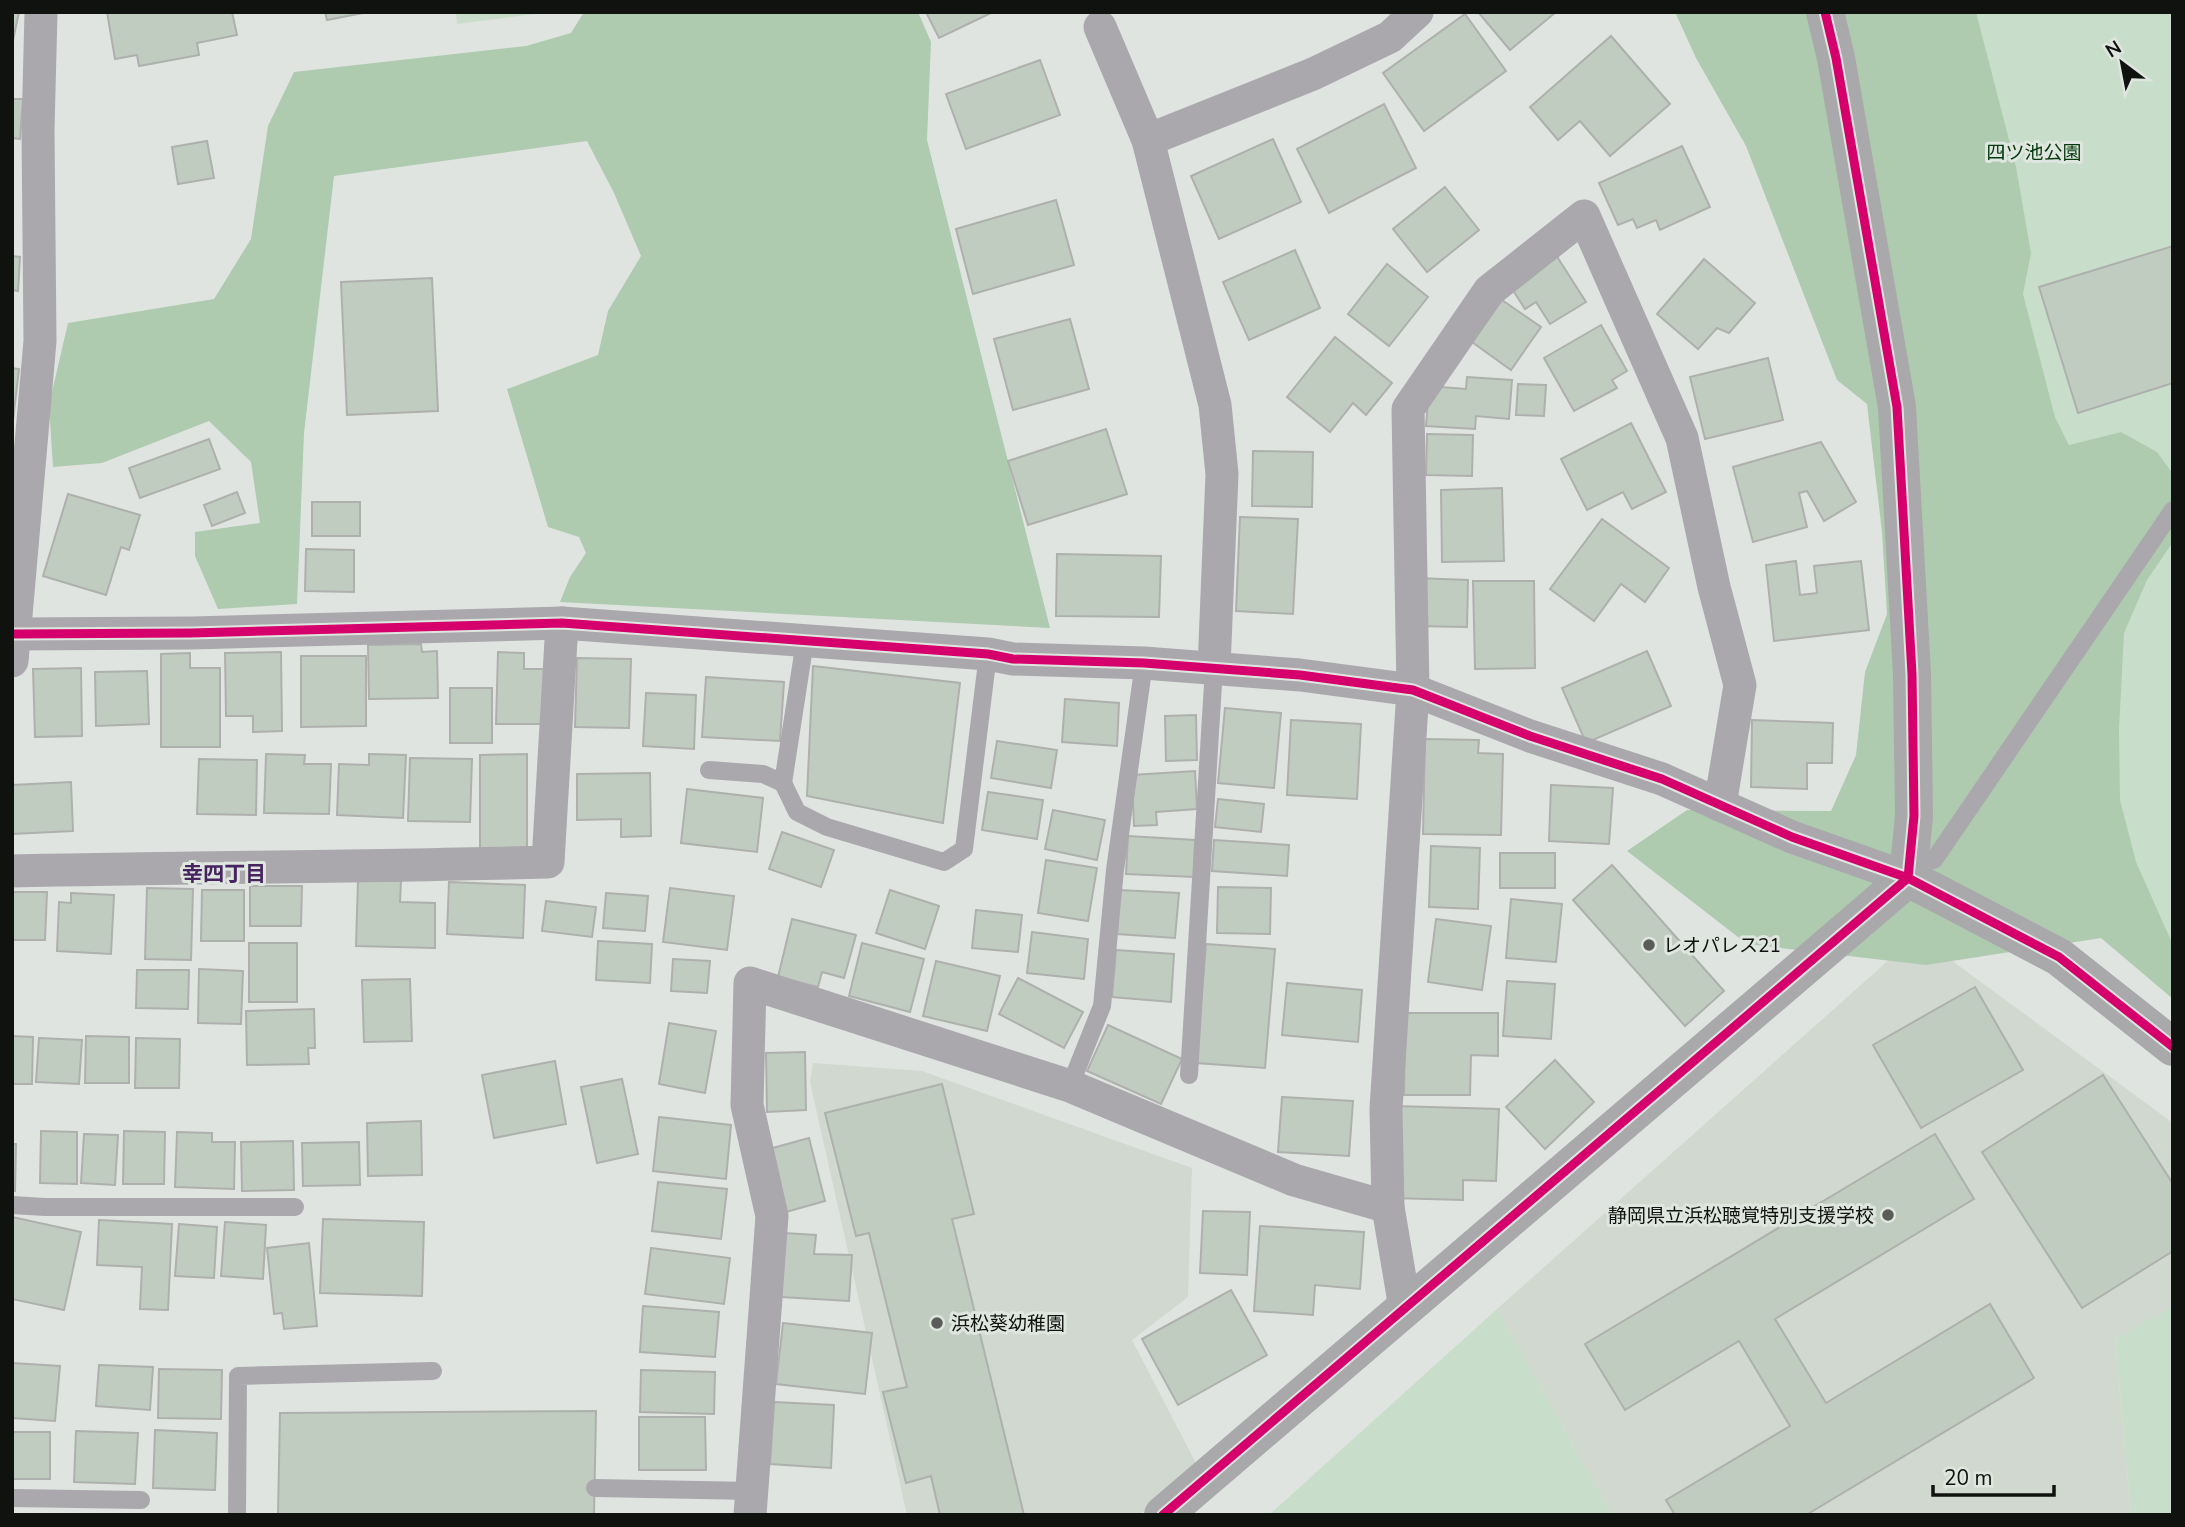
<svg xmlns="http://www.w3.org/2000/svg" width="2185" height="1527" viewBox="0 0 2185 1527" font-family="'Nunito Sans','Noto Sans JP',sans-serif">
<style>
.built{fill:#d0d8d0}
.green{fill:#c9deca}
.forest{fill:#aecaaf}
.building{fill:#c1ccc1;stroke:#aeb0ae;stroke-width:2}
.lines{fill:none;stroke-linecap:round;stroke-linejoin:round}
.lane{stroke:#aaa8ad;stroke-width:18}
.street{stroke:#aaa8ad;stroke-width:33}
.secondary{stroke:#a9a8ab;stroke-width:38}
.cycleway-casing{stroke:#dfe5df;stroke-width:13}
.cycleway{stroke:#d6006c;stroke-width:9}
.poi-dot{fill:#595c59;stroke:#dfe5df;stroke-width:2.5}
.labels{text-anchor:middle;stroke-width:6;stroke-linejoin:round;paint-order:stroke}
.park-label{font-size:19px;fill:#053b0e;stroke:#dfe5df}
.poi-label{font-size:19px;fill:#101210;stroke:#dfe5df;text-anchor:start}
.neighbourhood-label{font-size:21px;font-weight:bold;fill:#46255e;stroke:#dfe5df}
</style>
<rect width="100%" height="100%" fill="#e0e4e0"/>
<g class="built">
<path d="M1917 935 2173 1123V1306L2115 1339 2131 1515H1612L1497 1309Z"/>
<path d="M813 1063 922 1071 1192 1168 1188 1297 1132 1340 1198 1467 1139 1515H907L810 1082Z"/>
</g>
<g class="green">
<path d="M456 12H551L457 24Z"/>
<path d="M1866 12H2173V999Z"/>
<path d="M2173 1306V1515H2131L2115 1339Z"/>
<path d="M1497 1309 1612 1515H1269Z"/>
</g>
<g class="forest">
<path d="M584 12H918L931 42 927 140 1050 628 560 602 570 577 586 553 579 537 548 527 507 389 598 355 608 311 641 256 614 193 587 141 334 176 304 433 297 604 218 609 195 556V532L260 523 251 462 209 421 102 463 53 467 49 405 68 323 214 299 251 239 268 126 294 72 526 46 571 33Z"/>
<path d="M1675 12H1976L2016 167 2031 253 2023 294 2055 417 2069 445 2121 432 2157 452 2173 474V542L2147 580 2124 633 2119 729 2120 800 2136 862 2173 945V999L2101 938 1926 965 1747 944 1627 851 1687 810 1831 811 1856 755 1865 672 1887 614 1882 532 1867 404 1837 380 1746 146 1696 58Z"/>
</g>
<g class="building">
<path d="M12 12H19L12 45Z"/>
<path d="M107 12H232L237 35 197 43 199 55 139 66 137 55 115 59Z"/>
<path d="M325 12H368L327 20Z"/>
<path d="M926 12H993L939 38Z"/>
<path d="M1478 12H1556L1510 50Z"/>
<path d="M1465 14 1506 71 1424 131 1383 73Z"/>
<path d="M1611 36 1670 104 1610 156 1580 121 1558 140 1530 107Z"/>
<path d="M1040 60 1060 115 966 149 946 94Z"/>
<path d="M12 99H23L20 139 12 138Z"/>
<path d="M1384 104 1416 168 1329 213 1297 149Z"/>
<path d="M1273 139 1301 202 1219 239 1191 176Z"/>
<path d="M207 141 214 178 178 184 172 147Z"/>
<path d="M1682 146 1710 207 1660 230 1656 220 1637 228 1633 219 1618 225 1599 183Z"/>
<path d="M1445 187 1479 230 1427 272 1393 229Z"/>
<path d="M1056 200 1074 265 973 294 956 229Z"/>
<path d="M2173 246V383L2078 413 2039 287Z"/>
<path d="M1295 250 1320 308 1249 340 1223 282Z"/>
<path d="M1556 255 1586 302 1550 324 1536 302 1525 309 1509 284Z"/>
<path d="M12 256 20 257 18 291 12 290Z"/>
<path d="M1704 259 1755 303 1729 333 1717 328 1698 349 1657 314Z"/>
<path d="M1387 264 1428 297 1389 346 1348 314Z"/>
<path d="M432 278 438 411 347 415 341 282Z"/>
<path d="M1502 300 1541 327 1511 370 1472 342Z"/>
<path d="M1070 319 1089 389 1013 410 994 339Z"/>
<path d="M1601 325 1627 371 1612 380 1617 388 1574 411 1544 358Z"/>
<path d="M1335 337 1392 383 1366 415 1353 403 1330 432 1287 397Z"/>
<path d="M1768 358 1783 420 1705 439 1690 377Z"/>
<path d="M12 368 19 369 12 429Z"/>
<path d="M1467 377 1512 380 1509 419 1476 416 1475 429 1426 426 1429 386 1466 389Z"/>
<path d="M1518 384 1546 385 1544 416 1516 415Z"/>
<path d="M1631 423 1666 492 1632 509 1623 492 1587 510 1561 459Z"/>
<path d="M1106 429 1127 494 1028 525 1008 461Z"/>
<path d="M1427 434 1473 435 1472 476 1426 475Z"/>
<path d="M209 439 220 469 140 498 129 468Z"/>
<path d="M1821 442 1856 502 1824 521 1807 491 1799 493 1807 527 1753 542 1733 467Z"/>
<path d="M1253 451 1313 452 1312 507 1252 506Z"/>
<path d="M1502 488 1504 561 1442 562 1441 490Z"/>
<path d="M237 492 245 513 212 526 204 505Z"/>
<path d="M68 494 140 515 129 550 121 547 106 595 43 576Z"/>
<rect x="312" y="502" width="48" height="34"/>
<path d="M1240 517 1298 519 1293 614 1236 611Z"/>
<path d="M1602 519 1669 568 1645 602 1621 584 1594 621 1550 589Z"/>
<path d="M306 549 354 550V592L305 591Z"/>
<path d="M1057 554 1161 556 1159 617 1056 616Z"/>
<path d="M1796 561 1800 595 1817 593 1814 566 1861 561 1869 630 1774 641 1766 565Z"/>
<path d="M1416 578 1468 580 1467 627 1414 626Z"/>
<path d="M1473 581H1534L1535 668 1475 669Z"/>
<path d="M421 644 422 652 437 651 438 698 369 699 368 645Z"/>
<path d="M1647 651 1671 706 1586 743 1562 688Z"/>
<path d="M281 652 282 731 253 732V716H226L225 653Z"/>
<path d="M498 652 524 653V669H545L543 724H496Z"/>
<path d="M190 653V668H220V747H161V654Z"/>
<path d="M301 656H366V726L301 727Z"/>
<path d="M577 658 631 659 629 728 575 727Z"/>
<path d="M813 666 960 683 943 823 807 796Z"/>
<path d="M81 668 82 736 35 737 33 669Z"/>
<path d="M147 671 149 724 96 726 95 672Z"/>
<path d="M706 677 784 682 780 741 702 737Z"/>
<rect x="450" y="688" width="42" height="55"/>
<path d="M646 693 696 695 694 749 643 746Z"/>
<path d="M1065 699 1119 703 1117 746 1062 742Z"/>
<path d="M1225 708 1281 713 1274 788 1218 783Z"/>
<path d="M1196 715 1197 760 1166 761 1165 716Z"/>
<path d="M1291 720 1361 724 1357 799 1287 795Z"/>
<path d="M1752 720 1833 723 1832 763H1807V789L1751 787Z"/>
<path d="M1425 739 1479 740 1478 753 1503 754 1501 835 1423 834Z"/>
<path d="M997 741 1057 750 1051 788 991 778Z"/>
<path d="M266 754 305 755 304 764H331L329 814 264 813Z"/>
<path d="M369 754 406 755 403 818 337 815 339 764 369 765Z"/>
<path d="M527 754V850H480V755Z"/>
<path d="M410 758 472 759 470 822 408 821Z"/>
<path d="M199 759 257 760 256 815 197 814Z"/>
<path d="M1195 771 1197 809 1156 812 1157 825 1134 826 1132 775Z"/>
<path d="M650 773 651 836 621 837V819L577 820V774Z"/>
<path d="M71 782 73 831 12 834V785Z"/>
<path d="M1551 785 1613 788 1609 844 1549 841Z"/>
<path d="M687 789 763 798 757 852 681 843Z"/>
<path d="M988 792 1043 800 1037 839 982 830Z"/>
<path d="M1218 799 1264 804 1261 832 1215 827Z"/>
<path d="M1053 810 1105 820 1097 860 1045 849Z"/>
<path d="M782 832 834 850 821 887 769 869Z"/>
<path d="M1128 836 1195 840 1194 877 1126 874Z"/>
<path d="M1214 840 1289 845 1287 876 1212 871Z"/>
<path d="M1431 846 1480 848 1478 909 1429 907Z"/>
<rect x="1500" y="853" width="55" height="35"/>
<path d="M1046 860 1097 868 1088 921 1038 913Z"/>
<path d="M1612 865 1724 991 1685 1026 1573 900Z"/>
<path d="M358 880 401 881 400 902 435 903V948L356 946Z"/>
<path d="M449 882 525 885 523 938 447 934Z"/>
<path d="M250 886H302L301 926H250Z"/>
<path d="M1218 887 1271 888 1270 934 1217 933Z"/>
<path d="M147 888 193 889 191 960 145 959Z"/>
<path d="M670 888 734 896 727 950 663 942Z"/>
<path d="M202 890H244V941H201Z"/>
<path d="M890 890 939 906 925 949 876 933Z"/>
<path d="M1119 890 1179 893 1175 938 1117 934Z"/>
<path d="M12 892H47L45 940H12Z"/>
<path d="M71 893 114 895 111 954 57 951 59 902 71 903Z"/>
<path d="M606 893 648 896 645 931 603 928Z"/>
<path d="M1511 899 1562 904 1556 962 1506 958Z"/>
<path d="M546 901 596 907 592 937 542 931Z"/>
<path d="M976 910 1022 915 1018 952 972 948Z"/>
<path d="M792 919 856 935 844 978 822 972 818 987 778 977Z"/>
<path d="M1436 919 1491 926 1482 990 1428 982Z"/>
<path d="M1032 932 1088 939 1084 979 1027 973Z"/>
<path d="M598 941 652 944 650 983 596 980Z"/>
<rect x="249" y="943" width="48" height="59"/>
<path d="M862 943 924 959 910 1012 849 996Z"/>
<path d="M1206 944 1275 949 1265 1068 1196 1063Z"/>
<path d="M1116 950 1174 954 1171 1002 1112 997Z"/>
<path d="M673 959 710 961 707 993 671 991Z"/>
<path d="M936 961 1000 976 987 1031 923 1016Z"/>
<path d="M199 969 243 971 241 1024 198 1023Z"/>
<path d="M137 970H189L188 1009 136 1008Z"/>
<path d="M1018 978 1083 1012 1064 1048 999 1014Z"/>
<path d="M410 979 412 1041 364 1042 362 980Z"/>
<path d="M1507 981 1555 984 1551 1039 1503 1036Z"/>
<path d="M1287 983 1362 990 1358 1042 1282 1035Z"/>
<path d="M1975 987 2023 1070 1921 1128 1873 1045Z"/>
<path d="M314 1009 315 1048H308L309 1064 247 1065 246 1011Z"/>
<path d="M1405 1013H1498V1056L1471 1055 1470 1095H1404Z"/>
<path d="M669 1023 716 1031 705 1093 659 1084Z"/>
<path d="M1108 1025 1182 1059 1161 1104 1087 1071Z"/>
<path d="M12 1036 33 1037 32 1084H12Z"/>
<path d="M86 1036 129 1037V1083H85Z"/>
<path d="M39 1038 82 1040 79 1084 36 1082Z"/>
<path d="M136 1038 180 1039 179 1088H135Z"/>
<path d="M805 1052 806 1110 767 1112 766 1053Z"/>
<path d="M1555 1060 1594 1102 1545 1149 1506 1107Z"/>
<path d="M555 1061 566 1124 494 1138 482 1075Z"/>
<path d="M2103 1075 2173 1184V1251L2082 1308 1982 1152Z"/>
<path d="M622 1079 638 1154 597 1163 581 1087Z"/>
<path d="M942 1084 974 1214 952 1219 1024 1515H940L931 1476 906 1483 883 1392 907 1387 869 1233 856 1236 825 1113Z"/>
<path d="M1282 1097 1353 1101 1349 1156 1278 1152Z"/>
<path d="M1395 1106 1499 1109 1496 1181 1463 1180V1200L1391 1198Z"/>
<path d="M659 1117 731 1125 726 1179 653 1171Z"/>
<path d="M421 1121 422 1175 368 1176 367 1123Z"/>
<path d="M41 1131 77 1132V1184L40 1183Z"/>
<path d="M124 1131 165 1132 164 1184H123Z"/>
<path d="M177 1132 212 1133V1142H235L234 1189 175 1187Z"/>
<path d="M84 1134 118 1135 115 1185 81 1183Z"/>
<path d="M1935 1134 1974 1199 1775 1319 1826 1403 1990 1304 2034 1378 1806 1515H1675L1666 1500 1790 1426 1739 1341 1625 1410 1585 1344Z"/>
<path d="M809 1138 825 1201 786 1212 769 1149Z"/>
<path d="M293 1141 294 1190 242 1191 241 1142Z"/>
<path d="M359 1142 360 1185 303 1186 302 1143Z"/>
<path d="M12 1144H16L15 1191H12Z"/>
<path d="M658 1182 727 1189 721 1239 652 1231Z"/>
<path d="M1203 1211 1250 1212 1247 1275 1200 1273Z"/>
<path d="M12 1217 81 1232 64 1310 12 1299Z"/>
<path d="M323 1219 424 1222 422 1296 320 1293Z"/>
<path d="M99 1220 172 1224 168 1310 140 1309 142 1267 97 1265Z"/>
<path d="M225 1222 266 1225 263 1279 221 1276Z"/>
<path d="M179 1224 217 1227 214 1278 175 1276Z"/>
<path d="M1260 1226 1364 1232 1360 1289 1315 1285 1313 1315 1254 1311Z"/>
<path d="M784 1233 816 1235 814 1254 852 1255 849 1301 781 1297Z"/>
<path d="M309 1243 317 1326 284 1329 282 1313 274 1314 267 1248Z"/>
<path d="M651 1248 730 1258 724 1304 645 1294Z"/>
<path d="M1231 1290 1267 1355 1178 1405 1142 1339Z"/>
<path d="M643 1306 719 1312 715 1357 640 1352Z"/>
<path d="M783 1323 872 1333 865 1394 776 1384Z"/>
<path d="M12 1363 60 1366 55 1421 12 1418Z"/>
<path d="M99 1365 153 1367 150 1410 96 1406Z"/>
<path d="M159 1369 222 1370 221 1419 158 1418Z"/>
<path d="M641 1370 715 1372 714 1414 640 1412Z"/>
<path d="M774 1402 834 1405 831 1468 770 1464Z"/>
<path d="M596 1411 594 1515H278L280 1413Z"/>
<path d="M639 1417H705L706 1470H639Z"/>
<path d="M155 1430 217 1433 215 1490 153 1488Z"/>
<path d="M76 1431 138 1433 135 1484 74 1482Z"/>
<rect x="12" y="1432" width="38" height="47"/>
</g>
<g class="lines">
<g class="lane">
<path d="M709 770 763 774 783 783 797 812 827 827 944 862 964 849 988 654"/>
<path d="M783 783 805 641"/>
<path d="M1934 860 2173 510"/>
<path d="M1189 1075 1214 668"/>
<path d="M1070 1086 1102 1006 1115 870 1144 663"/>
<path d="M12 1205 45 1207H295"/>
<path d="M595 1488 752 1491"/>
<path d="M12 1498 141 1500"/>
<path d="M237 1515 238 1376 433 1371"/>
</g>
<g class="street">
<path d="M1100 27 1148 140 1215 405 1222 474 1214 668"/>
<path d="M1148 140 1313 74 1390 37 1417 12"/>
<path d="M12 634 192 633 562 623 988 654 1013 659 1144 663 1300 675 1413 690 1530 736 1662 779 1792 837 1908 878"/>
<path d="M12 661 40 341 38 130 41 12"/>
<path d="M12 871C191 867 369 867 548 862L562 623"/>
<path d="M1403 1311V1296L1388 1207 1386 1109 1413 690 1408 409 1489 291 1584 216 1682 438 1714 587 1740 685 1720 805"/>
<path d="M750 1515 772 1216 747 1105 750 983 1070 1086 1294 1180 1388 1207"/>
</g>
<g class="secondary">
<path d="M1908 878 2059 957 2173 1047"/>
<path d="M1163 1515 1908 878 1914 816 1912 674 1897 407 1836 58 1825 12"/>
</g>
<g class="cycleway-casing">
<g id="cycleway">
<path d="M12 634 192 633 562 623 988 654 1013 659 1144 663 1300 675 1413 690 1530 736 1662 779 1792 837 1908 878 2059 957 2173 1047"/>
<path d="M1163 1515 1908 878 1914 816 1912 674 1897 407 1836 58 1825 12"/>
</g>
</g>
<use href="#cycleway" class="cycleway"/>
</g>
<g class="poi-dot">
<circle cx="1649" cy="945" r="7"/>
<circle cx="1888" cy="1215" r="7"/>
<circle cx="937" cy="1323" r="7"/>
</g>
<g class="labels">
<g class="park-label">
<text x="2034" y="159">四ツ池公園</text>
</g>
<g class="poi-label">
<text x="1663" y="952">レオパレス21</text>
<text x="1874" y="1222" text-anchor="end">静岡県立浜松聴覚特別支援学校</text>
<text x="951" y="1330">浜松葵幼稚園</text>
</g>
<g class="neighbourhood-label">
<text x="224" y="881">幸四丁目</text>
</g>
</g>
<rect width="2185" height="1527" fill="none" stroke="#101210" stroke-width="28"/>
<g transform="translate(2122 63) rotate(328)" stroke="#dfe5df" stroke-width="5" paint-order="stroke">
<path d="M0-5L12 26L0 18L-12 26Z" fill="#101210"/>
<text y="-10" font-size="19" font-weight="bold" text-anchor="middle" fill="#101210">N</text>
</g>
<path d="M1933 1485v10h121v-10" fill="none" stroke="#101210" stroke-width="3.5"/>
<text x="1944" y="1485" font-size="21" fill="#101210" stroke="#dfe5df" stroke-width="5" paint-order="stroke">20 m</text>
</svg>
